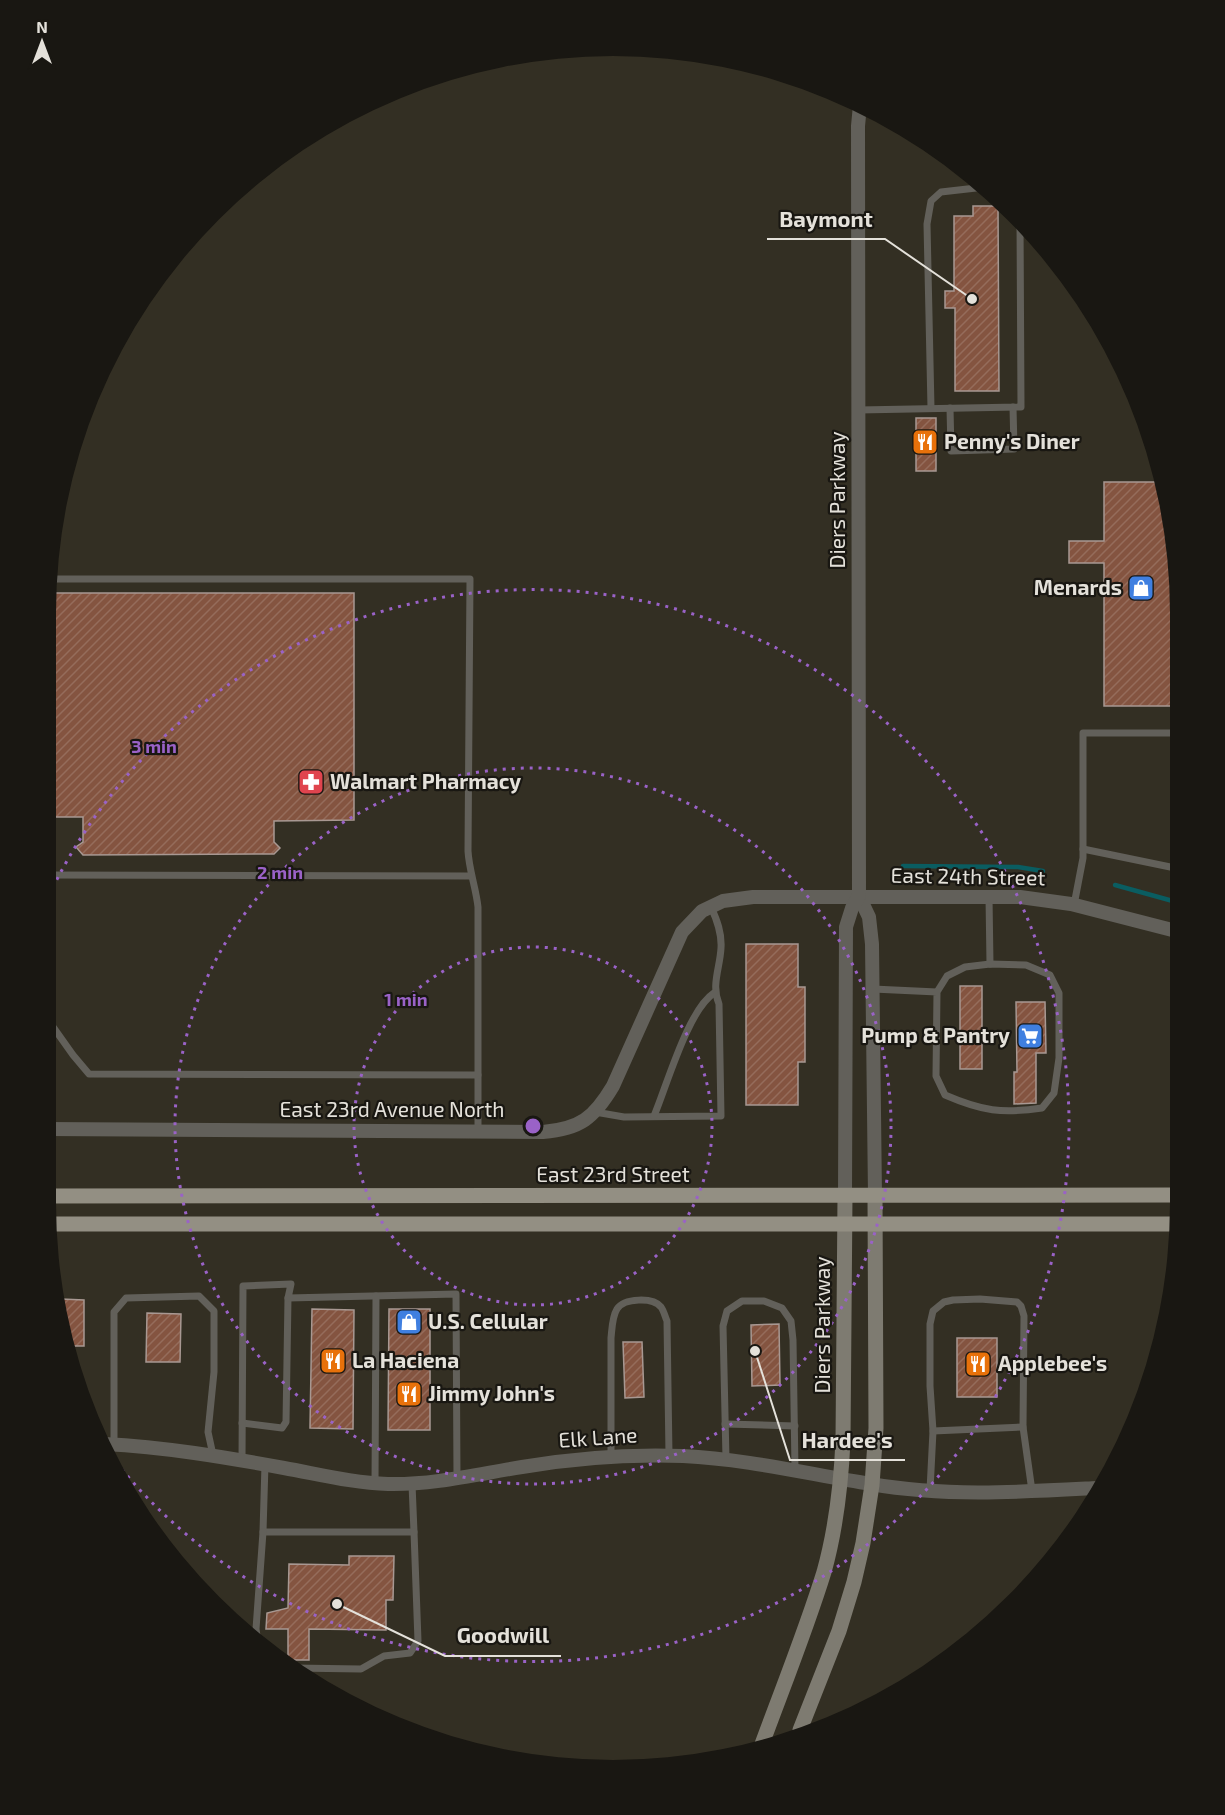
<svg xmlns="http://www.w3.org/2000/svg" width="1225" height="1815" viewBox="0 0 1225 1815" font-family="'Exo 2',sans-serif">
<style>
.lines{fill:none;stroke-linecap:round;stroke-linejoin:round}
.stream{stroke:#0a5d61;stroke-width:4.5}
.building{fill:url(#building-hatch);stroke:#a89892;stroke-width:1.5}
.lane{stroke:#62605a;stroke-width:7}
.street{stroke:#62605a;stroke-width:14}
.secondary{stroke:#7e7b71;stroke-width:15}
.primary{stroke:#938f83;stroke-width:15}
.ring{fill:none;stroke:#9a62c7;stroke-width:3;stroke-dasharray:3 6}
.labels{text-anchor:middle;stroke-width:4.5;stroke-linejoin:round;paint-order:stroke}
.poi-label{font-size:21px;font-weight:bold;fill:#e4e1da;stroke:#191712;text-anchor:start}
.street-label{font-size:21px;fill:#e4e1da;stroke:#191712}
.centre{fill:#9a62c7;stroke:#191712;stroke-width:3}
.ring-label{font-size:18px;text-anchor:middle;font-weight:bold;fill:#9a62c7;stroke:#191712;stroke-width:4.5;stroke-linejoin:round;paint-order:stroke}
.leader{fill:none;stroke:#e4e1da;stroke-width:2}
.callout-dot{fill:#e4e1da;stroke:#191712;stroke-width:2}
.callout-label{font-size:22px;text-anchor:middle;font-weight:bold;fill:#e4e1da;stroke:#191712;stroke-width:4.5;stroke-linejoin:round;paint-order:stroke}
</style>
<defs>
<pattern id="building-hatch" width="6" height="6" patternUnits="userSpaceOnUse" patternTransform="scale(1.5)"><rect width="6" height="6" fill="#845440"/><path d="M-1 1l2-2M0 6l6-6M5 7l2-2" fill="none" stroke="#956c5b"/></pattern>
</defs>
<rect width="100%" height="100%" fill="#332f23"/>
<g class="lines">
<g class="stream">
<path d="M903 866 1018 867 1043 871"/>
<path d="M1115 885 1180 903"/>
</g>
</g>
<g class="building">
<path d="M973 206H998L999 391H955V308H945V291H954V216H973Z"/>
<rect x="916" y="418" width="20" height="53"/>
<path d="M1104 482H1163L1169 501 1180 612V706H1104V563H1069V541H1104Z"/>
<path d="M47 593H354V820L274 821V842L280 848 274 854 83 855 76 847 83 842V817H45V612Z"/>
<path d="M746 944H798V987H805V1062H798V1105H746Z"/>
<rect x="960" y="986" width="22" height="83"/>
<path d="M1016 1002H1045L1046 1053H1036V1103L1014 1104V1072H1017Z"/>
<path d="M61 1299 84 1300V1346H69Z"/>
<path d="M312 1309 354 1310 353 1429 310 1428Z"/>
<path d="M389 1309H430V1430H388Z"/>
<path d="M147 1313 181 1314 180 1362H146Z"/>
<path d="M779 1324 780 1385 752 1386 751 1325Z"/>
<rect x="957" y="1338" width="40" height="59"/>
<path d="M623 1342H642L644 1397 625 1398Z"/>
<path d="M349 1556H394L393 1600H386V1630L309 1629V1660H288V1629H266L267 1613 288 1608 289 1564 349 1565Z"/>
</g>
<g class="lines">
<g class="lane">
<path d="M931 408 927 224 931 201 941 192 985 187"/>
<path d="M950 408 951 451 1014 449 1013 407"/>
<path d="M859 410 1021 407 1020 219"/>
<path d="M48 579H470L468 851C469 870 476 888 478 907V1132"/>
<path d="M1083 849 1180 869"/>
<path d="M45 875 471 876"/>
<path d="M989 897 990 964"/>
<path d="M1074 905 1083 858V733H1180"/>
<path d="M873 989 937 992 936 1076 945 1095C982 1111 1002 1114 1042 1108L1054 1093 1059 1058V993L1050 975 1026 965 990 964 965 967 947 976 937 992"/>
<path d="M45 1024H51L73 1055 89 1074 478 1075"/>
<path d="M595 1112 624 1117 721 1116 719 1004C711 985 720 968 721 948 722 933 717 920 711 907"/>
<path d="M654 1116C667 1085 688 1010 714 993"/>
<path d="M242 1423 282 1428 286 1422 288 1298"/>
<path d="M725 1424 795 1426"/>
<path d="M933 1431 1023 1427"/>
<path d="M114 1445V1312L126 1298 199 1296 214 1311V1372L208 1432 213 1455"/>
<path d="M611 1457V1338C612 1329 612 1317 617 1309 624 1298 653 1297 661 1307 664 1311 665 1317 667 1321L669 1455"/>
<path d="M726 1459 723 1326 727 1311 742 1301H764L782 1308 791 1321 793 1340 795 1470"/>
<path d="M242 1460 243 1286 291 1284 288 1298 456 1294 457 1478"/>
<path d="M265 1464 263 1532H414L412 1484"/>
<path d="M375 1483 376 1296"/>
<path d="M930 1490 933 1431 930 1386V1324L933 1311 944 1302 953 1300 980 1299 1017 1302 1021 1306 1024 1316 1023 1427 1032 1491"/>
<path d="M258 1643 256 1629 263 1532"/>
<path d="M294 1668 361 1669 384 1656 410 1653 418 1641 414 1532"/>
</g>
<g class="street">
<path d="M859 896 869 917 872 944 875 1196"/>
<path d="M45 1129 543 1132C580 1129 594 1118 613 1086L682 932 702 911 723 901 753 897H1020L1071 904 1180 932"/>
<path d="M845 1196 846 927 852 908 859 896 858 126 860 105"/>
<path d="M104 1444C165 1447 224 1457 284 1468 318 1474 353 1483 388 1484 434 1485 478 1474 522 1467 575 1458 629 1454 683 1456 747 1459 808 1474 871 1484 946 1497 1022 1492 1097 1488"/>
</g>
<g class="secondary">
<path d="M800 1730 839 1631 854 1582 863 1543 872 1485 876 1428 875 1196"/>
<path d="M762 1744C783 1687 806 1630 824 1572 836 1529 841 1485 843 1441L845 1196"/>
</g>
<g class="primary">
<path d="M45 1196 1180 1195"/>
<path d="M49 1224H1178"/>
</g>
</g>
<g class="ring">
<circle cx="533" cy="1126" r="179"/>
<circle cx="533" cy="1126" r="358"/>
<path d="M45 904A536 536 0 1 1 111 1456"/>
</g>
<defs>
<g id="restaurant-square" transform="scale(1.35)"><rect x="-9" y="-9" width="18" height="18" rx="4" fill="#e8710a" stroke="#191712"/><path d="M-5-6h1v4h1v-4h1v4h1v-4h1v5L-1.5 .5V6h-2V.5L-5-1ZM5-6V6H3V1.5H1.5Q1.5-4 5-6Z" fill="#fff"/></g>
<g id="shop-square" transform="scale(1.35)"><rect x="-9" y="-9" width="18" height="18" rx="4" fill="#3f7fe0" stroke="#191712"/><path d="M-5-2.5h2.3a2.7 3.5 0 0 1 5.4 0H5L5.5 6h-11ZM-1.5-2.5h3a1.5 2.3 0 0 0-3 0Z" fill="#fff"/></g>
<g id="pharmacy-square" transform="scale(1.35)"><rect x="-9" y="-9" width="18" height="18" rx="4" fill="#e0444e" stroke="#191712"/><path d="M-2-6h4v4h4v4h-4v4h-4v-4h-4v-4h4Z" fill="#fff"/></g>
<g id="supermarket-square" transform="scale(1.35)"><rect x="-9" y="-9" width="18" height="18" rx="4" fill="#3f7fe0" stroke="#191712"/><path d="M-6-5.5h2.5l.6 2H6L4.5 2H-2.5L-4.4-4H-6ZM-1.5 3.2a1.3 1.3 0 1 0 .1 0ZM3 3.2a1.3 1.3 0 1 0 .1 0Z" fill="#fff"/></g>
</defs>
<g fill-rule="evenodd">
<use href="#restaurant-square" x="925" y="442"/>
<use href="#shop-square" x="1141" y="588"/>
<use href="#pharmacy-square" x="311" y="782"/>
<use href="#supermarket-square" x="1030" y="1036"/>
<use href="#shop-square" x="409" y="1322"/>
<use href="#restaurant-square" x="333" y="1361"/>
<use href="#restaurant-square" x="978" y="1364"/>
<use href="#restaurant-square" x="409" y="1394"/>
</g>
<g class="labels">
<g class="poi-label">
<text x="944" y="449">Penny's Diner</text>
<text x="1122" y="595" text-anchor="end">Menards</text>
<text x="330" y="789">Walmart Pharmacy</text>
<text x="1010" y="1043" text-anchor="end">Pump &amp; Pantry</text>
<text x="428" y="1329">U.S. Cellular</text>
<text x="352" y="1368">La Haciena</text>
<text x="998" y="1371">Applebee's</text>
<text x="428" y="1401">Jimmy John's</text>
</g>
<g class="street-label">
<text transform="translate(838 500) rotate(-90)" y="7">Diers Parkway</text>
<text transform="translate(968 877) rotate(1)" y="7">East 24th Street</text>
<text x="392" y="1117">East 23rd Avenue North</text>
<text x="613" y="1182">East 23rd Street</text>
<text transform="translate(823 1325) rotate(-90)" y="7">Diers Parkway</text>
<text transform="translate(598 1438) rotate(-4)" y="7">Elk Lane</text>
</g>
</g>
<path d="M0 0H1225V1815H0ZM613 56H613A557 557 0 0 1 1170 613V1203A557 557 0 0 1 613 1760H613A557 557 0 0 1 56 1203V613A557 557 0 0 1 613 56Z" fill="#191712" fill-rule="evenodd"/>
<circle cx="533" cy="1126" r="9" class="centre"/>
<g class="ring-label">
<text x="154" y="753">3 min</text>
<text x="280" y="879">2 min</text>
<text x="406" y="1006">1 min</text>
</g>
<path class="leader" d="M972 299L885 239H767M755 1351L790 1460H905M337 1604L445 1656H561"/>
<g class="callout-dot">
<circle cx="972" cy="299" r="6"/>
<circle cx="755" cy="1351" r="6"/>
<circle cx="337" cy="1604" r="6"/>
</g>
<g class="callout-label">
<text x="826" y="227">Baymont</text>
<text x="847" y="1448">Hardee's</text>
<text x="503" y="1643">Goodwill</text>
</g>
<g transform="translate(42 42)" stroke="#191712" stroke-width="4.5" paint-order="stroke">
<path d="M0-4.5L10 22L0 15L-10 22Z" fill="#e4e1da"/>
<text y="-9" font-size="16" font-weight="bold" text-anchor="middle" fill="#e4e1da">N</text>
</g>
</svg>
